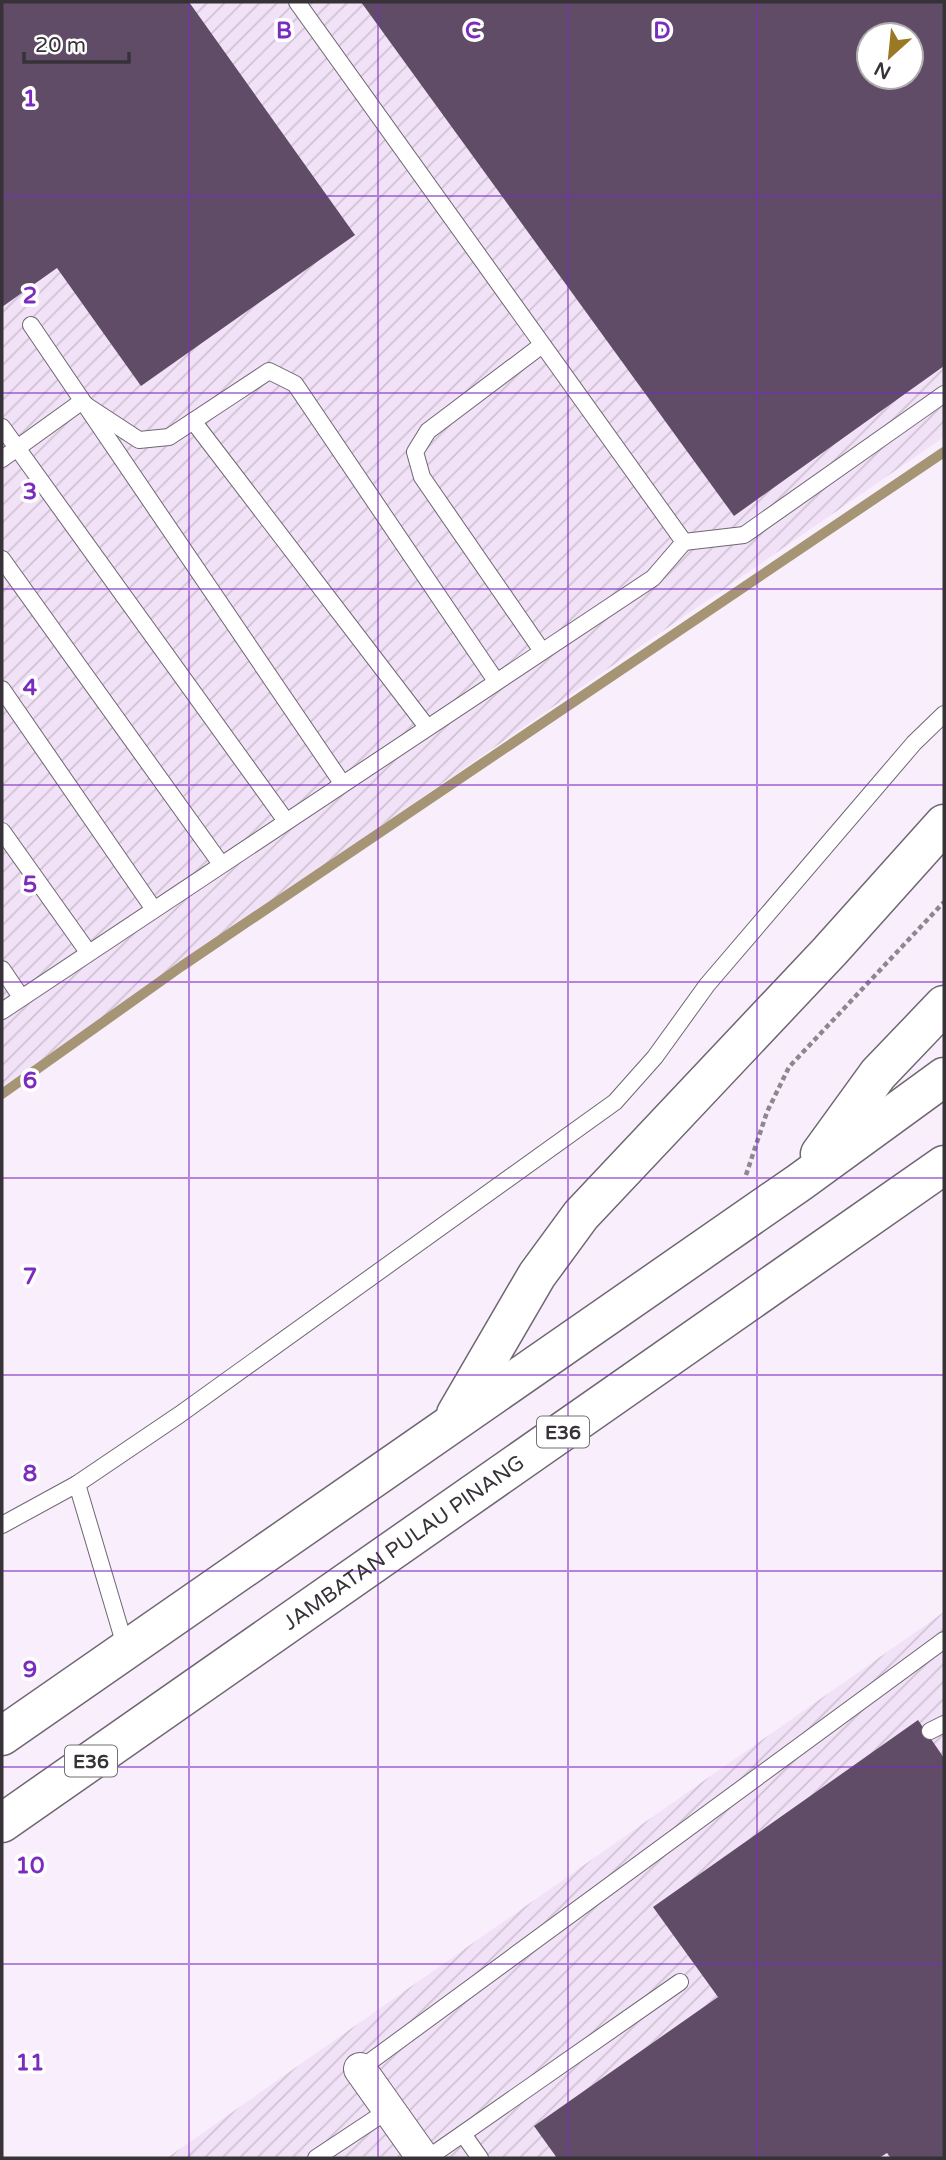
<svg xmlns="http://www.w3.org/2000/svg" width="946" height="2160" viewBox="0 0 946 2160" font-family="'Varela Round',sans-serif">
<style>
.industrial{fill:url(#industrial-furrows);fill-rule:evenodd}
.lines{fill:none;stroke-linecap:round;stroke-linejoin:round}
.stream{stroke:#a59574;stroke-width:10}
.building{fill:#604c67;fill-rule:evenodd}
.service-casing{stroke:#6f6672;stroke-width:18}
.minor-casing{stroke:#6f6672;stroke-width:34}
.motorway-casing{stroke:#6f6672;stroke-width:41}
.path{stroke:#8e8790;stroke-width:4.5;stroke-dasharray:5 3.5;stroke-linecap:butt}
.service{stroke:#fff;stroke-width:16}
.minor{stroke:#fff;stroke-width:32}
.motorway{stroke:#fff;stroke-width:38}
.grid{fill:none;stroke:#7b2cbf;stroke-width:2;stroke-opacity:0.55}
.labels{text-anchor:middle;stroke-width:7;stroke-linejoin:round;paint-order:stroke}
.shield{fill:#fff;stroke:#727073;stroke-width:2}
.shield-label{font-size:19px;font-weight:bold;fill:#363237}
.street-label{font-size:21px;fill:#363237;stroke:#fff}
.grid-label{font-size:23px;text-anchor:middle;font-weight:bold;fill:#7b2cbf;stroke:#fff;stroke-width:7;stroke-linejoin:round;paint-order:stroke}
</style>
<defs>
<pattern id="industrial-furrows" width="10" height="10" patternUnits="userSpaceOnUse" patternTransform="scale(1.75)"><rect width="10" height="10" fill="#f2e2f7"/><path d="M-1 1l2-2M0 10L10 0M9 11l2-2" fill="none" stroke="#d0c2d4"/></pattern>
</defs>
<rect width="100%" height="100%" fill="#f9eefc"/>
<g class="industrial">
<path d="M2 2H944V437L2 1087ZM869 35H911V77H869Z"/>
<path d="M944 1612V2158H167Z"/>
</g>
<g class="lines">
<path class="stream" d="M2 1094 182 966 944 452"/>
</g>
<g class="building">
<path d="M2 2H189L355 235 141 386 57 268 2 307Z"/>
<path d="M361 2H944V366L734 516ZM869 35H911V77H869Z"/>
<path d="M918 1720 944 1758V2158H891L887 2153 879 2158H557L534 2126 718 1997 653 1907Z"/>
</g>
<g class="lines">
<g class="service-casing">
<g id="service">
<path d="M31 325 342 783"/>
<path d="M193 421 427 727"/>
<path d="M2 427 286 821"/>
<path d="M2 459 81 402 139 440 169 437 269 371 295 384 496 681"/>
<path d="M684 542 744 535 944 394"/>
<path d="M2 559 221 864"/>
<path d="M542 651 422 477 415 452 428 431 542 345"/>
<path d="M2 689 153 908"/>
<path d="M2 831 88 952"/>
<path d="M2 969 21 997"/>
<path d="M2 1011 653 578 684 542 297 2"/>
<path d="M77 1484 126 1649"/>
<path d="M2 1525 77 1484 179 1415 615 1102 655 1057 707 985 914 743 944 714"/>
<path d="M930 1731 944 1724"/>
<path d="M360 2069 944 1640"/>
<path d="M463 2134 480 2158"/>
<path d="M316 2158 390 2109"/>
<path d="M428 2158 680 1982"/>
</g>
</g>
<g class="minor-casing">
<path id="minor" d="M360 2069 423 2158"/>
</g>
<g class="motorway-casing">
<g id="motorway">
<path d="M820 1154 878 1074 944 1005"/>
<path d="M456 1414 537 1275 581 1215 830 951 944 824"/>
<path d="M2 1736 800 1182 944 1077"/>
<path id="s1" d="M2 1823 944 1165"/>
</g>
</g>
<path class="path" d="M746 1175 767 1112 789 1067 944 902"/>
<use href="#service" class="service"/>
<use href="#minor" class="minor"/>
<use href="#motorway" class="motorway"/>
</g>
<path class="grid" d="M189 2V2158M378 2V2158M568 2V2158M757 2V2158M2 196H944M2 393H944M2 589H944M2 785H944M2 982H944M2 1178H944M2 1375H944M2 1571H944M2 1767H944M2 1964H944"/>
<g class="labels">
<g class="shield">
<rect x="537" y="1416.5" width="52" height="31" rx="5"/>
<rect x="65" y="1745.5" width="52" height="31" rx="5"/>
</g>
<g class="shield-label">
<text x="563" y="1439">E36</text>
<text x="91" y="1768">E36</text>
</g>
<g class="street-label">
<text dy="7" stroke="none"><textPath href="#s1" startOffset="490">JAMBATAN PULAU PINANG</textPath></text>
</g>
</g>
<g class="grid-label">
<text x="284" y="38">B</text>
<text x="473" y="38">C</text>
<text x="662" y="38">D</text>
<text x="30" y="106">1</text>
<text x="30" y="303">2</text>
<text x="30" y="499">3</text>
<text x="30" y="695">4</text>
<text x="30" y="892">5</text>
<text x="30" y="1088">6</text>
<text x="30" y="1284">7</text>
<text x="30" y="1481">8</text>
<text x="30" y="1677">9</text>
<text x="30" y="1873">10</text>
<text x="30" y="2070">11</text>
</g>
<rect width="946" height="2160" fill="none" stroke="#363237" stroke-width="7"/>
<g transform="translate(890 56) rotate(207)"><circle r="33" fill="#ffffff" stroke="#afadaf" stroke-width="2"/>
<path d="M0-5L12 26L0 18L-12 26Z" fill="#9b7823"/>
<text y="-10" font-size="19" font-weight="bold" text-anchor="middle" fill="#363237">N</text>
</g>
<path d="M24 52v10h105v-10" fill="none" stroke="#363237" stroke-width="3.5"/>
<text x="35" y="52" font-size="21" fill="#363237" stroke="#ffffff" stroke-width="5" paint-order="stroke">20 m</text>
</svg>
